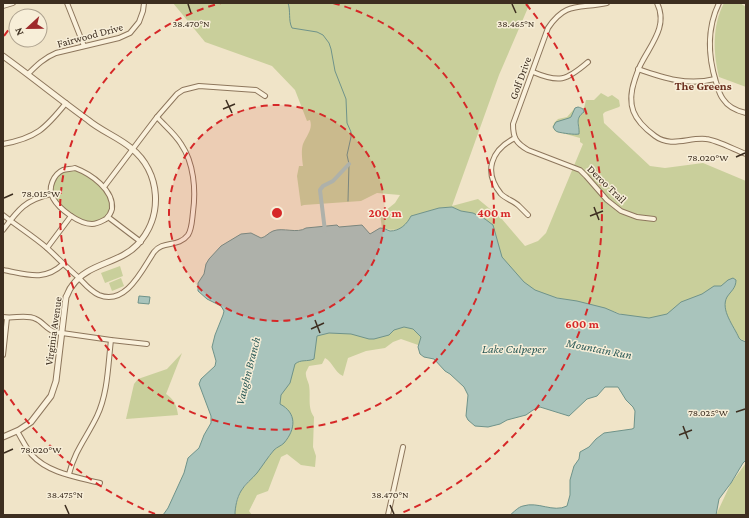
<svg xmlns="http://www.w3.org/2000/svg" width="749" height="518" viewBox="0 0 749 518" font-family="'Crimson Pro',serif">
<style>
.green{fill:#c9cf9b}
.water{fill:#a9c4bc;stroke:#6f938a}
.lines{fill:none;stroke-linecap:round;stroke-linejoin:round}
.stream{stroke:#6f938a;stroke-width:1}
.canal{stroke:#a9c4bc;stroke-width:4}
.minor-casing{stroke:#8d765c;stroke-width:6}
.tertiary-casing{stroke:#8d765c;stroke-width:7}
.minor{stroke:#faf1dc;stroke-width:4}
.tertiary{stroke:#faf1dc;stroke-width:5}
.ticks{fill:none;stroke:#3d2e20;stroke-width:1.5}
.ring{fill:none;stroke:#d62828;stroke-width:2;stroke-dasharray:7 5}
.labels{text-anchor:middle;stroke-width:3;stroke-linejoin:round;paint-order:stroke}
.street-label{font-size:11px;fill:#3d2e20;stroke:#f7eed8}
.neighbourhood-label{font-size:12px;font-weight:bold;fill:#6b2e1e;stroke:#f7eed8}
.water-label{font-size:12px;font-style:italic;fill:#2f5d5a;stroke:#f7eed8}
.ticks-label{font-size:10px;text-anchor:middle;fill:#3d2e20;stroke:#f7eed8;stroke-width:3;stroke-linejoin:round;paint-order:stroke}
.centre{fill:#d62828;stroke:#f7eed8;stroke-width:2}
.ring-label{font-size:12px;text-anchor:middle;font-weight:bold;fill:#d62828;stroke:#f7eed8;stroke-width:3;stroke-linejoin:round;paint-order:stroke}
</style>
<rect width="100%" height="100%" fill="#f0e4c8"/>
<g class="green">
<path d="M173 3H530L499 75 452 206 478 199 501 218 525 246 538 241 546 233 583 144 580 142V138L555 131 553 127 554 123 558 119 567 117 575 108H584L586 100H594L601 93 608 97 612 95 619 100 620 106 619 107 605 112 603 114 604 123 650 166 665 168 703 163 746 181V341L737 338 723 306 734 280 683 305 658 322 631 317 609 310 529 291 505 266 473 213 461 211 452 207 439 208 411 216C405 230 395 232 382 228L380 215 395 203 400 195 377 193 361 201 304 205 301 206 297 176 299 166H303C302 159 301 150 303 144 307 135 313 129 310 120L307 121 295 90 272 66 205 42Z"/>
<path d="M724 3H740L746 7V87L719 77C713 53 712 26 724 3Z"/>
<path d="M75 168 104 187 112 204 108 217 93 225 71 216 53 199 52 182 59 173Z"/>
<path d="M120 266 123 276 105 283 101 273Z"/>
<path d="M121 278 124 286 112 291 109 283Z"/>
<path d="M405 325 413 329 422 335 421 346 401 339 393 342 385 348 366 351 348 358 343 376C334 372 333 362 325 358L322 364 309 366C308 368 307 370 306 372 305 376 308 381 309 385 311 396 307 407 314 417L313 447 316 456 315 467 301 465 287 454 281 457 268 491 257 495 249 511 252 515H235L236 505 241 491 257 472 274 450 281 406 279 403 280 396 294 364 300 360 315 337 321 333 395 329Z"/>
<path d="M182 353 166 394C174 399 177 406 178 415L126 419 134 384 138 379 167 369Z"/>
<path d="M746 463V515H716L731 483Z"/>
</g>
<g class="water">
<path d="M578 107C582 108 584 109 584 112 574 119 580 125 579 134 575 135 562 133 558 132 555 131 555 130 553 127L556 122 569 118 571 117 575 108Z"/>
<path d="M452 207 461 211 473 213 485 219 493 225 502 257 524 282 535 290 557 298 577 301 605 308 619 314 649 318 667 314 681 302 702 294 714 286H721L728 280 733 278 736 280C736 288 731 291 727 297 720 310 734 326 739 338L741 340 746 342V460L743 463 731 483 719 499 716 515H510C514 512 518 507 523 506 538 501 553 513 567 506L570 495V480L574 466 579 459 580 452 589 447 596 439 604 433 632 429 634 428 635 411 633 407 626 400 618 387H605L597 396 587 399 569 416 540 407 533 410 526 415 507 420 500 424 488 427 475 426 468 420 466 416 468 395 464 387 450 374 445 371 434 359 424 357 420 354 418 347 421 337 413 329 404 327 394 330 389 335 374 339H369L351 334 329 333 317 336 314 359C307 362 301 359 295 364L290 383 281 395 280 404C297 413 296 429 284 443 281 446 277 447 274 450 268 457 263 465 257 473 252 479 245 484 241 491 237 498 235 507 235 515H163L168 508 184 473 188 458 199 448 204 435 211 423V416L199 384 201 379 215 366 216 361 212 347 215 335 223 315 224 311 221 306 207 299 198 291V283L204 274 206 264 209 259 221 246 241 234 251 233 261 238C266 237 268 233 273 231 283 227 297 234 306 228L337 225 339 227 362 225 370 234 380 228C384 228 387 230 390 231 400 231 407 224 411 216L439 208Z"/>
<path d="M139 296 150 297 149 304 138 303Z"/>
</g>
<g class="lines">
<path class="stream" d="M288 3C291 11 288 20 292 28L317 32 323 35 329 43 331 49 335 71 346 99 347 123 351 132V137L347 155 349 164 348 201"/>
<path class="canal" d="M325 231 320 190 323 186 333 181 349 164"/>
<g class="minor-casing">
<g id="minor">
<path d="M67 3 84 46"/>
<path d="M607 3C579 9 566 1 548 28L513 124C513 138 516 143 528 150L580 170 586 176 607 200 621 211 637 217 654 219"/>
<path d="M657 3C668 25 652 43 642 62 639 67 637 73 635 79 626 105 633 120 655 136 671 148 689 137 706 139 717 140 735 150 746 154"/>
<path d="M719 3C707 28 708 56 716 82 718 88 719 94 723 99 728 107 737 111 746 113"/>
<path d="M3 6 13 3"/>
<path d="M638 69C664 78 687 86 715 79"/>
<path d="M533 72C559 83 566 81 588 62"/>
<path d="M28 74C37 65 44 58 56 53L119 38 130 33 139 22 143 11 144 3"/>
<path d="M515 138C491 150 483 172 501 194 506 199 514 201 519 206 522 209 525 212 528 215"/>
<path d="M3 144C36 138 45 129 66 103"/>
<path d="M75 168C91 174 114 190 112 209 111 213 109 216 106 219 102 221 97 224 92 224 79 224 59 209 53 198 47 188 54 174 63 170 67 169 72 169 75 168Z"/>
<path d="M104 187 157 117 177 94 183 90 199 86 256 90 265 96"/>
<path d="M3 215C17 226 33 236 47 248 57 257 67 268 78 277 84 283 90 291 99 295 126 306 142 270 154 252 163 240 178 248 188 235 192 229 192 220 193 212 196 190 194 163 181 144 175 134 165 126 157 117"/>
<path d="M108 217 141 242"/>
<path d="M3 230C18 210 25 200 51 194"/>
<path d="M47 248 71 216"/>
<path d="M3 270C26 274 44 282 63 264"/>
<path d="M3 317C14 319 26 314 36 319 43 322 46 329 55 332L111 340 147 344"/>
<path d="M3 355 7 318"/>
<path d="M17 431C22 439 26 448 32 455 48 473 77 477 100 483"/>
<path d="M69 474C75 450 87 437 97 416 108 393 108 365 111 340"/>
<path d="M388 515 403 447"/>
</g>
</g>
<g class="tertiary-casing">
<path id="tertiary" d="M3 56C32 77 59 99 88 120 101 131 118 137 131 148 161 172 164 217 137 245 119 264 87 263 72 286 69 289 68 294 66 297L56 381 51 396 31 422 19 430 3 437"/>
</g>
<use href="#minor" class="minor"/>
<use href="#tertiary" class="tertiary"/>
</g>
<path class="ticks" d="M188 4 191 13M512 4 516 13M226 100 232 113M223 109 235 104M736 157 745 153M4 198 13 194M594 207 599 220M590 216 603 211M315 320 320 333M311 329 324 323M736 412 745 409M683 426 688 439M679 435 692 430M4 453 13 449M65 505 69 514M390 505 394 514"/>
<circle cx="277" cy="213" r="108" fill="#d62828" fill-opacity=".12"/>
<g class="ring">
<circle cx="277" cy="213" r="108"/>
<path d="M333 3A217 217 0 1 1 221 3"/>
<path d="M155 514A325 325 0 0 1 4 390M4 36A325 325 0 0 1 16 20M526 4A325 325 0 0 1 399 514"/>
</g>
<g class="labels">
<g class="street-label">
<text transform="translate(90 35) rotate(-15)" y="4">Fairwood Drive</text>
<text transform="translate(520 78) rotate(-70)" y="4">Golf Drive</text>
<text transform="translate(607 184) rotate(44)" y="4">Deroo Trail</text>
<text transform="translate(53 331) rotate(-82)" y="4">Virginia Avenue</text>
</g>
<g class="neighbourhood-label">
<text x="703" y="90">The Greens</text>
</g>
<g class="water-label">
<text x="514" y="353">Lake Culpeper</text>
<text transform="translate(599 349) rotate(11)" y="4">Mountain Run</text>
<text transform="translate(248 371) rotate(-76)" y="4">Vaughn Branch</text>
</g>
</g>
<g class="ticks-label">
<text x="191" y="27">38.470°N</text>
<text x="516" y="27">38.465°N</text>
<text x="708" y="161">78.020°W</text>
<text x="41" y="197">78.015°W</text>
<text x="708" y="416">78.025°W</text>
<text x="41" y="453">78.020°W</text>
<text x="65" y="498">38.475°N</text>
<text x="390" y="498">38.470°N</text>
</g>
<circle cx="277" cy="213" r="6" class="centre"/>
<g class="ring-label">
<text x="385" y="217">200 m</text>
<text x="494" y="217">400 m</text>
<text x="582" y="328">600 m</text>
</g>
<rect width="749" height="518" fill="none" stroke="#3d2e20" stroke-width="8"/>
<g transform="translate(28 28) rotate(248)"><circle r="19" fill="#f7eed8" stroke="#ada18e"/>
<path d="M0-3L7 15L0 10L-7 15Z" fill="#9e2a2b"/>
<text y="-6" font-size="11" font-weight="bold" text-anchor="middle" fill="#3d2e20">N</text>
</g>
</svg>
